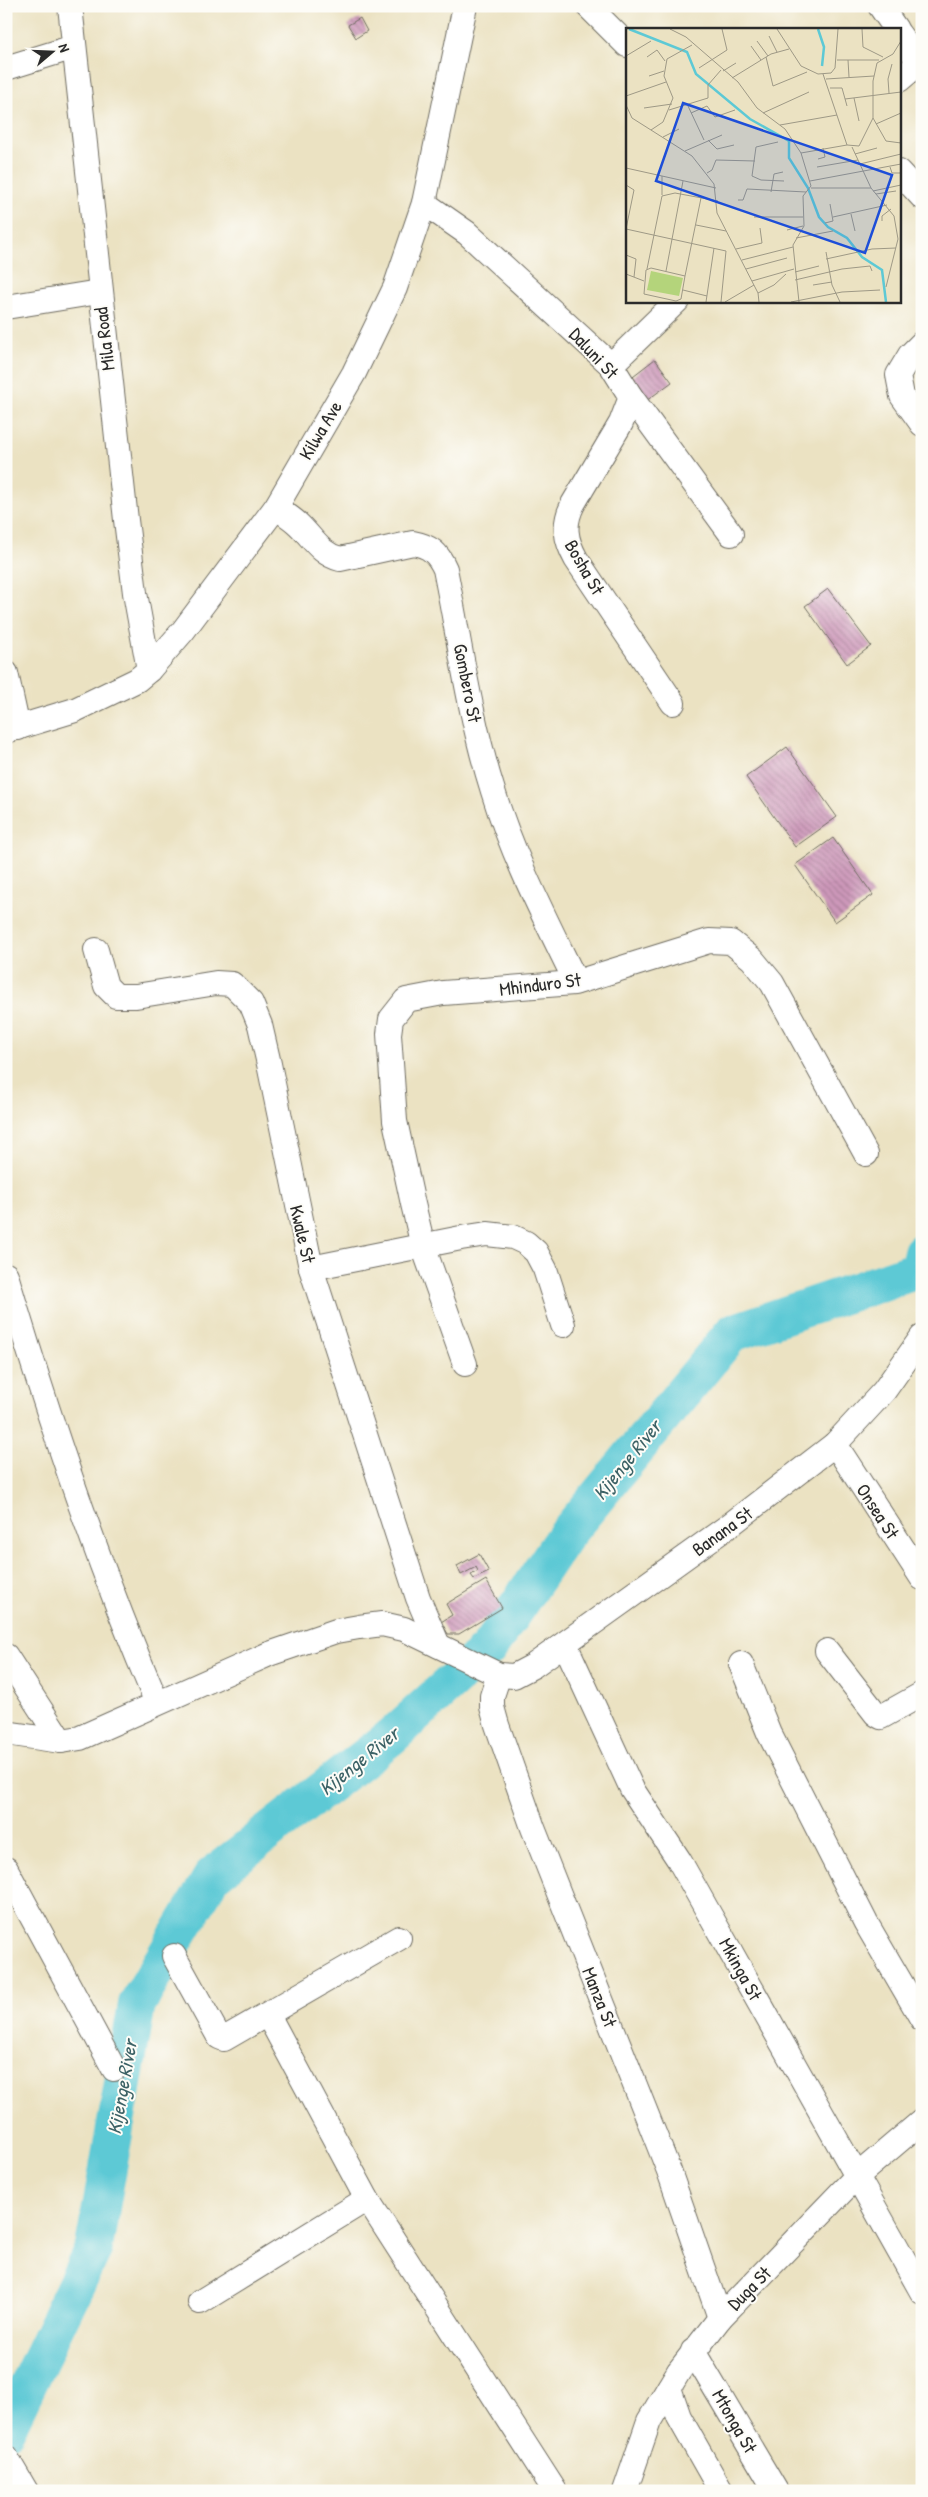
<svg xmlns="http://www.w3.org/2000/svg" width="928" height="2497" viewBox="0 0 928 2497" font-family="'Patrick Hand',sans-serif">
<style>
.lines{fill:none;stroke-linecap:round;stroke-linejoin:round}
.river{stroke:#5dc9d5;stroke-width:38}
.building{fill:url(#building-back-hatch)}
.street-casing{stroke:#6e6b60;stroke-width:26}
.street{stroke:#fff;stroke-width:24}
.labels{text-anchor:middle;stroke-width:4;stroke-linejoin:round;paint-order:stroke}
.street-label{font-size:19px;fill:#2b2b2b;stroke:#fdfcf7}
.water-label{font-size:20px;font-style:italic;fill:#3c6266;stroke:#fdfcf7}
.inset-river{fill:none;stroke:#5dc9d5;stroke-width:2.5}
.inset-road{fill:none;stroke:#9e9986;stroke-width:1}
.view{fill:#1d4ed8;fill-opacity:0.15;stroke:#1d4ed8;stroke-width:2.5}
.inset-edge{fill:none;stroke:#2b2b2b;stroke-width:2.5}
</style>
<defs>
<pattern id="building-back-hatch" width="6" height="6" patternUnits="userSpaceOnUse" patternTransform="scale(1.25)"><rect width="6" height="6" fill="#cd98ba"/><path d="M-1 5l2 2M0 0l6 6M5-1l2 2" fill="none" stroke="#a77c97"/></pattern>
</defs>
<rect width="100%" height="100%" fill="#fdfcf7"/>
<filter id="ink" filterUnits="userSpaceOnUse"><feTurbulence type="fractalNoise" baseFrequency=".02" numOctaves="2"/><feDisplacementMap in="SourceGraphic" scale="10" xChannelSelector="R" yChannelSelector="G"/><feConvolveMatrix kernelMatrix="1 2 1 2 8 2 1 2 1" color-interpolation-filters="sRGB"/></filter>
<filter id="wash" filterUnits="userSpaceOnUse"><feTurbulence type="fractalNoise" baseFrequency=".0096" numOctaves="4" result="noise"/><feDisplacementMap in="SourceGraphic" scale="20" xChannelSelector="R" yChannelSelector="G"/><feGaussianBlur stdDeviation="1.12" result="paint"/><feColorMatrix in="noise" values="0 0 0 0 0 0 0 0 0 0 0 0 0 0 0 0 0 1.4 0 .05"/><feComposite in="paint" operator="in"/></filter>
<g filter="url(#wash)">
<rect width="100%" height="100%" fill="#ebe2c2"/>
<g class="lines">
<path class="river" d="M6 2430 94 2247 137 2004 213 1875 391 1737 488 1649 564 1537 732 1333 918 1270 922 1252"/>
</g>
<g id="blocks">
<g class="building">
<path d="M360 18 367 31 356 38 348 25Z"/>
<path d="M655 359 672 382 646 401 629 379Z"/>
<path d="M828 589 871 646 847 664 805 606Z"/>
<path d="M787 747 837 817 795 847 746 777Z"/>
<path d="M833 838 873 895 835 922 795 865Z"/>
<path d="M479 1554 489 1572 474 1579 471 1575 478 1571 476 1567 461 1575 457 1566Z"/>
<path d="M486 1580 502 1608 459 1634H448L441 1622 452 1615 446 1604Z"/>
</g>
</g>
</g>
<g filter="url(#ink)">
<use href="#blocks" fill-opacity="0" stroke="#6e6b60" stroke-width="1"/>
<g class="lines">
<g class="street-casing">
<g id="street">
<path d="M70 6 126 520 135 593 149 670"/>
<path d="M588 6 627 45"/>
<path d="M880 6 896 29"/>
<path d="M899 34 922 66"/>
<path d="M6 68 74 47"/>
<path d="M899 80 919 63"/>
<path d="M899 172 922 197"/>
<path d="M424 203 467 233 611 365 631 397 731 534"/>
<path d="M6 307 99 292"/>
<path d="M922 343 910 355 898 375 902 396 922 424"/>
<path d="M611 365 677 301"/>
<path d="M631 397 621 423 573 504C563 524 565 539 576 559L673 703"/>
<path d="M276 507C283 513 292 518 298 524 313 538 320 554 340 559L413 543C430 546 438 553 445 569 460 643 470 719 493 791 513 857 546 920 576 982"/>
<path d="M6 673 18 728"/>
<path d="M6 731 75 710 137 680 149 670 183 631 276 507 354 373 395 288 424 203 465 6"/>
<path d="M96 950 106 986 116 996H136L216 983 232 984 251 1003 260 1025 269 1064 311 1268 418 1598 438 1645"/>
<path d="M311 1268 461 1238 487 1234 513 1237 526 1243 536 1252 545 1269 563 1325"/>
<path d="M6 1275C49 1420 97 1563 157 1703"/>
<path d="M465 1364 423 1246 413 1204 395 1121 389 1034 391 1019 406 1000 443 993 574 983 709 941 731 942 752 959 772 983 866 1154"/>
<path d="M835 1444 922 1578"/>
<path d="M565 1644 632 1789 679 1860 922 2292"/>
<path d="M827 1651 876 1714 881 1717 922 1694"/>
<path d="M6 1656 61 1741"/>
<path d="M741 1664 769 1733 866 1923 922 2019"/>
<path d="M499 1675 492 1696V1707L497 1725 533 1828 669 2171 720 2318"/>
<path d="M6 1733 61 1741 80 1738 269 1654 336 1631 359 1627 382 1624 404 1629 499 1675 514 1676 533 1666 730 1525 835 1444 884 1391 922 1337"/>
<path d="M6 1869 114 2069"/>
<path d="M174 1956 219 2037 224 2039 399 1938"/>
<path d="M268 2015 367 2199 555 2491"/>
<path d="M200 2302 367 2199"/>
<path d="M693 2351 776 2491"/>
<path d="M669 2388 679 2417 721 2491"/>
<path d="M6 2457 26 2491"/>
<path d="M625 2491 649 2421 679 2371 720 2318 856 2177 922 2121"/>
</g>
</g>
<use href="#street" class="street"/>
</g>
</g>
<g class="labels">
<g class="street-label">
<text transform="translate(104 339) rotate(-97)" y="7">Mila Road</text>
<text transform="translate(594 353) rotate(47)" y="7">Daluni St</text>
<text transform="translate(320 430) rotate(-59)" y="7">Kilwa Ave</text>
<text transform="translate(585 567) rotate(60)" y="7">Bosha St</text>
<text transform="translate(468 683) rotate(79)" y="7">Gombero St</text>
<text transform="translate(540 984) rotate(-7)" y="7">Mhinduro St</text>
<text transform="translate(303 1234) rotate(77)" y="7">Kwale St</text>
<text transform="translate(878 1511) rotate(57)" y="7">Onsea St</text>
<text transform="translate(722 1531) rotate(-36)" y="7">Banana St</text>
<text transform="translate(741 1969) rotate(61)" y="7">Mkinga St</text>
<text transform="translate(600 1997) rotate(68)" y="7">Manza St</text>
<text transform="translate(749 2288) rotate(-45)" y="7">Duga St</text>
<text transform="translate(735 2421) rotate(60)" y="7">Mtonga St</text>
</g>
<g class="water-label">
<text transform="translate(627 1460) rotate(-51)" y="7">Kijenge River</text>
<text transform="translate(359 1761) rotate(-39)" y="7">Kijenge River</text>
<text transform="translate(122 2087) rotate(-80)" y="7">Kijenge River</text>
</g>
</g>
<g transform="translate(626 28)">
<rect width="275" height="275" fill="#ebe2c2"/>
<path d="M25 243 57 250 53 268 21 262Z" fill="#b4d47b"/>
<path class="inset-river" d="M3 1 61 24 70 46 124 91 163 113V130L182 160 193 189 202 199 221 210 236 229 256 242 260 274M192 1 198 19 196 38"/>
<path class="inset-road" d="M44 1 60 9 112 54 131 80 159 101 175 125 185 158 177 168 178 198 167 217 173 274M151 1 175 38 192 46 205 45 209 40 212 1M236 1 237 19 257 29M143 8 151 24M131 13 142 28M125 18 135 32M0 28 25 13M21 29 31 22 39 33M140 29 147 58 181 44M211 32H253M222 32 223 49M73 40 101 22 96 1M97 43 110 35M197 46 221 117 233 118 247 90V53L251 35 267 26 275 13M23 48 38 43M106 50 145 26 163 21M200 51 248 48M204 60H216L221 78M263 65 262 51 266 36M0 68 40 54M228 70 233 93M219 71 275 64M0 77 6 90 66 128 88 156 91 185 132 265 133 274M62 78 78 112M18 80 46 76M43 82 82 70V57L95 42M65 85 81 78 89 89 109 82M137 85 183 64M247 90 260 113 275 115M250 96 275 85M154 97 211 87M25 102 37 94 47 70 38 48 41 31 66 17M37 109 53 101M82 112 91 121 108 117M152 114 130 119 126 148 135 152 158 153M226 119 245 160 268 188 272 211 260 259M59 123 96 107M175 125 221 117M229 126 251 120M192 131 199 129 197 120M234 136 275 126M191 139 232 132M264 139 266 145H275M0 140 90 160M81 145 86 142 90 132 129 133M184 153 275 136M0 157 8 162 0 201M185 160H245M247 163 275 157M145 164 148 146 157 144M250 166 270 163M36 167V148M112 172H117L121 161 180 164M225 186 229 203M128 189H177M207 189 261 177M256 193V188L265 181M199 195 207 193 204 176M70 197 100 203M0 201 100 223 95 274M161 202 177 198M170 210 207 203M110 221 136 215 134 200M200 224 206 257 214 274M0 227 10 231 8 249M200 231 246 221 270 220M116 232 167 219M25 240 59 248 55 271 50 273 18 266 20 242ZM21 241 36 168 49 165 92 173M120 241 161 230M40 243 57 153M169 244 193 238M0 246 18 253M59 248 75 170M169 252 216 241 244 238 246 243M126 253 168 241M187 257 206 254M57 262 81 268M132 265 148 257 160 246M80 274 88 220M99 274 128 257M165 274 216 264 254 262"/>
<path class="view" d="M57 75 266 147 239 225 30 153Z"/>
<rect width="275" height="275" class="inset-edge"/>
</g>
<rect width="928" height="2497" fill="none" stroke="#fdfcf7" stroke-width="25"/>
<g transform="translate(52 52) rotate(71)" stroke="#fdfcf7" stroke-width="4" paint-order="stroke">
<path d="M0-4L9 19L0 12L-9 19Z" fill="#2b2b2b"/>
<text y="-8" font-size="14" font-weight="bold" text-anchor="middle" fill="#2b2b2b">N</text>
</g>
</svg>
